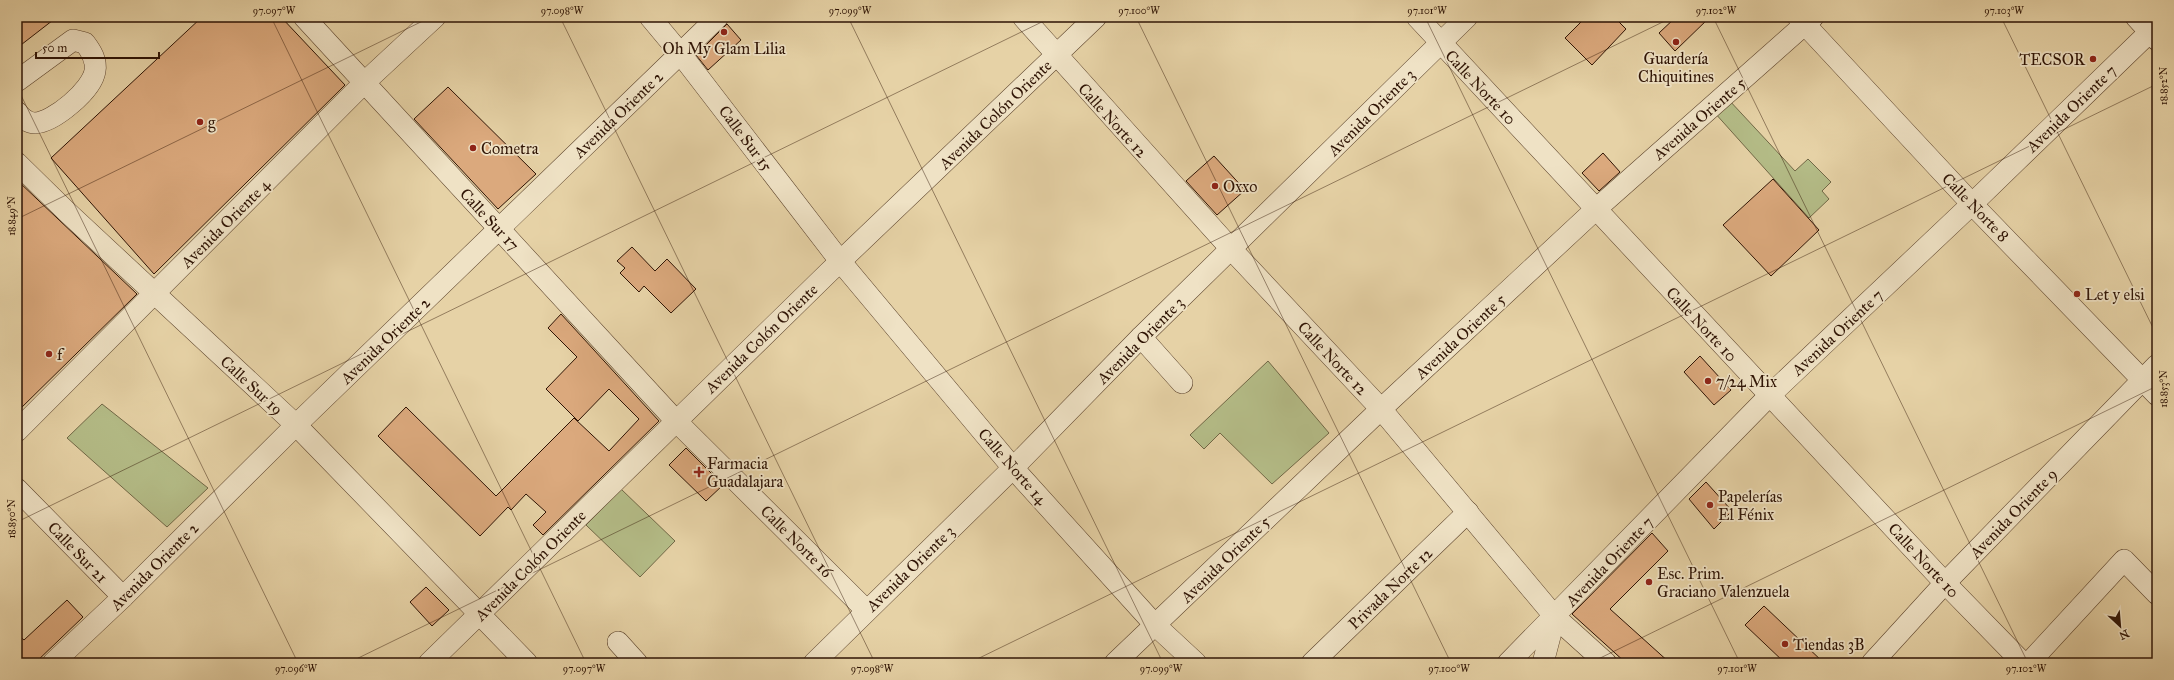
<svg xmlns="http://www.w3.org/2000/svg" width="2174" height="680" viewBox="0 0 2174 680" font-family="'IM FELL Great Primer',serif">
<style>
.green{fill:#b4bc87;stroke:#716846}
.building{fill:#dba97d;stroke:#2e1304}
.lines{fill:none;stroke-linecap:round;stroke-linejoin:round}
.minor-casing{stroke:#5c432c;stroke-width:22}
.minor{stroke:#efe2c5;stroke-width:21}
.ticks{fill:none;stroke:#2e1304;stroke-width:1;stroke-opacity:0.45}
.poi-dot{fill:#8f2418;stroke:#efe2c5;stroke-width:1.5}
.labels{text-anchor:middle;stroke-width:3.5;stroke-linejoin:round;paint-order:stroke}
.poi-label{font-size:16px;fill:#2e1304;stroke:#efe2c5;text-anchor:start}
.street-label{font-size:16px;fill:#2e1304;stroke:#efe2c5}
.neatline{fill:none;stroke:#2e1304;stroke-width:1.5}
.ticks-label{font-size:10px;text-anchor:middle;fill:#2e1304}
</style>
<rect width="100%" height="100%" fill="#e6d2a6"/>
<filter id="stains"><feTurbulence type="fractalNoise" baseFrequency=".005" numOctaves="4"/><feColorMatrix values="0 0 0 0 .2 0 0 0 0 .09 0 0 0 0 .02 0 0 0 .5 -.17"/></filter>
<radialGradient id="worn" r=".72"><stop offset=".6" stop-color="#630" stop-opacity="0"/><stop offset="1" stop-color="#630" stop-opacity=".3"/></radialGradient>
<g class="green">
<path d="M1728 99 1795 171 1808 159 1831 182 1822 191 1829 199 1809 218 1714 112Z"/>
<path d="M1268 361 1329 433 1272 484 1220 433 1204 449 1190 435Z"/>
<path d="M102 404 208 488 167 527 67 438Z"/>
<path d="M621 489 675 541 640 577 586 525Z"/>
</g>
<g class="building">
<path d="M17 17H57L17 48Z"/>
<path d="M202 17H281L345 85 154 274 51 158Z"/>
<path d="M1586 17H1614L1626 29 1592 65 1565 38Z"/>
<path d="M1676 17H1710L1675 51 1659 33Z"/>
<path d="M727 24 741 40 708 70 696 55Z"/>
<path d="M448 87 536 174 498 209 414 119Z"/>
<path d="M1603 153 1620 172 1599 191 1582 173Z"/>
<path d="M1214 156 1245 190 1217 215 1186 181Z"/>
<path d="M1773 179 1819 230 1771 276 1723 225Z"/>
<path d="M17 180 137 294 17 412Z"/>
<path d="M632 247 655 271 667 259 696 289 671 313 644 286 639 292 620 273 625 268 617 261Z"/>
<path d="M561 314 659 421 543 535 533 525 546 512 526 494 511 510 508 507 480 536 378 436 406 407 496 496 574 418 609 451 639 419 609 389 578 421 546 389 577 357 548 328Z"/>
<path d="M1700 356 1731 390 1714 405 1684 372Z"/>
<path d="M686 448 723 485 706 501 669 465Z"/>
<path d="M1706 482 1732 511 1714 529 1689 499Z"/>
<path d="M1652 533 1668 551 1610 609 1670 663H1626L1572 614Z"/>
<path d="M426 587 449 610 432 626 410 602Z"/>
<path d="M67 600 83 617 35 663H17V634L24 640Z"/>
<path d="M1764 606 1824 663H1785L1745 625Z"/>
</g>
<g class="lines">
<g class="minor-casing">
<g id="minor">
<path d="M304 17 676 421 866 610"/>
<path d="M650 17 680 53 840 261 1013 468 1155 625 1196 663"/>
<path d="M1023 17 1232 250 1381 409 1555 617 1606 663"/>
<path d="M1417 17 1945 583 2023 663"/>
<path d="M1798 17 1972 204 2157 395"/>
<path d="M2136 17 2157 40"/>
<path d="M17 81 73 40 85 43C91 51 97 60 95 71 92 90 54 122 35 123 28 123 21 117 17 112"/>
<path d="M17 163 66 211 296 425 527 663"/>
<path d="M1141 337 1182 383"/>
<path d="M17 431 365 82 435 17"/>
<path d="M17 489 123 597"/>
<path d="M618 642 637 663"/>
<path d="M53 663 123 597 296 425 718 17"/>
<path d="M429 663 828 273 1096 17"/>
<path d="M814 663 1013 468 1141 337 1467 17"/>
<path d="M1115 663 1381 409 1595 210 1813 17"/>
<path d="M1312 663 1468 512"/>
<path d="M1508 663 1770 395 1972 204 2157 25"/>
<path d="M1543 663 1555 617"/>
<path d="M1872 663 1945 583 2157 365"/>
<path d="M2029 663 2124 560 2157 594"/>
</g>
</g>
<use href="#minor" class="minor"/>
</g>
<path class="ticks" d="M271 17 586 663M560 17 875 663M848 17 1163 663M1136 17 1451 663M1425 17 1740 663M1713 17 2028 663M2001 17 2157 336M17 87 298 663M17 219 431 17M17 522 1052 17M348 663 1673 17M969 663 2157 84M1590 663 2157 386"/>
<g class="poi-dot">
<circle cx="724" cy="32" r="4"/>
<circle cx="1676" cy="42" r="4"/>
<circle cx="2093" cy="59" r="4"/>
<circle cx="200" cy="122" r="4"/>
<circle cx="473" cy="148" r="4"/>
<circle cx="1215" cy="186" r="4"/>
<circle cx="2077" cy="294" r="4"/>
<circle cx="49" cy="354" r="4"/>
<circle cx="1708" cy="381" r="4"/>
<path d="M697 466h4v4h4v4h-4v4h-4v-4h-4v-4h4z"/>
<circle cx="1710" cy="505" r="4"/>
<circle cx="1649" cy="582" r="4"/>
<circle cx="1785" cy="644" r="4"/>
</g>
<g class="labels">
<g class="poi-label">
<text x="724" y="54" text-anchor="middle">Oh My Glam Lilia</text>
<text x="1676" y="64" text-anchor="middle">Guardería<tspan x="1676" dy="18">Chiquitines</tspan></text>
<text x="2085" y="65" text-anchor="end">TECSOR</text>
<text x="208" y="128">g</text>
<text x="481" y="154">Cometra</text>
<text x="1223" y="192">Oxxo</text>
<text x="2085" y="300">Let y elsi</text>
<text x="57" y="360">f</text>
<text x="1716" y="387">7/24 Mix</text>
<text x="707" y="469">Farmacia<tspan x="707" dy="18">Guadalajara</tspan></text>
<text x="1718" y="502">Papelerías<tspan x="1718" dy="18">El Fénix</tspan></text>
<text x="1657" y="579">Esc. Prim.<tspan x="1657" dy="18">Graciano Valenzuela</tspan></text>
<text x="1793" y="650">Tiendas 3B</text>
</g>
<g class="street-label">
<text transform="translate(1481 87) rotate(47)" y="6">Calle Norte 10</text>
<text transform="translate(2071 108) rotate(-44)" y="6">Avenida Oriente 7</text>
<text transform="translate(1371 112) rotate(-45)" y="6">Avenida Oriente 3</text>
<text transform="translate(618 114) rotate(-44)" y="6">Avenida Oriente 2</text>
<text transform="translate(995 114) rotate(-44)" y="6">Avenida Colón Oriente</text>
<text transform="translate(1699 118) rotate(-41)" y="6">Avenida Oriente 5</text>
<text transform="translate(1113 120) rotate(48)" y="6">Calle Norte 12</text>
<text transform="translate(746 138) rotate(53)" y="6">Calle Sur 15</text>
<text transform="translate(1976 207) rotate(46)" y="6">Calle Norte 8</text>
<text transform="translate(490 219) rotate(47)" y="6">Calle Sur 17</text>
<text transform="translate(225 223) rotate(-45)" y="6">Avenida Oriente 4</text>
<text transform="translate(1702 324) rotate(47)" y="6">Calle Norte 10</text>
<text transform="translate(1837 332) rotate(-43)" y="6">Avenida Oriente 7</text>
<text transform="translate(1460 336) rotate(-43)" y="6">Avenida Oriente 5</text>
<text transform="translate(761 338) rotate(-44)" y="6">Avenida Colón Oriente</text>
<text transform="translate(385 340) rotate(-44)" y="6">Avenida Oriente 2</text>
<text transform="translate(1140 340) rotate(-45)" y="6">Avenida Oriente 3</text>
<text transform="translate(1333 358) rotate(47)" y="6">Calle Norte 12</text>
<text transform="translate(252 385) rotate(43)" y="6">Calle Sur 19</text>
<text transform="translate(1013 466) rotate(49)" y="6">Calle Norte 14</text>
<text transform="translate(2013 513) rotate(-46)" y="6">Avenida Oriente 9</text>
<text transform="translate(797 541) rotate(45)" y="6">Calle Norte 16</text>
<text transform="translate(78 552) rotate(46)" y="6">Calle Sur 21</text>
<text transform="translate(1225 559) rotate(-44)" y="6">Avenida Oriente 5</text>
<text transform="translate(1924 560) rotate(47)" y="6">Calle Norte 10</text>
<text transform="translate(1609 561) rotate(-46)" y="6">Avenida Oriente 7</text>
<text transform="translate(530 565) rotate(-45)" y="6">Avenida Colón Oriente</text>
<text transform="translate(154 566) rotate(-45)" y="6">Avenida Oriente 2</text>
<text transform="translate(910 568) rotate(-44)" y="6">Avenida Oriente 3</text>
<text transform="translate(1390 588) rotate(-44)" y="6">Privada Norte 12</text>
</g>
</g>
<rect width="2174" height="680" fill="none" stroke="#e6d2a6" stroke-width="44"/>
<g transform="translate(2120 626) rotate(154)" stroke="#efe2c5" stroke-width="3" paint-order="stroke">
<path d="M0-3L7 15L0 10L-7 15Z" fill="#2e1304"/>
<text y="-6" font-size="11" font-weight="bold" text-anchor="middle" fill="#2e1304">N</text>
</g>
<path d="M36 52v6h123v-6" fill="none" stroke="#2e1304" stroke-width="2"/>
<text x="42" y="52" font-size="12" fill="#2e1304" stroke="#efe2c5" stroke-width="3" paint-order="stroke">50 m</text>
<rect x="22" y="22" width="2130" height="636" class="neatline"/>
<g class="ticks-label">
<text x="274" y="14">97.097°W</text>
<text x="562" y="14">97.098°W</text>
<text x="850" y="14">97.099°W</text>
<text x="1139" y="14">97.100°W</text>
<text x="1427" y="14">97.101°W</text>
<text x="1716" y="14">97.102°W</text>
<text x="2004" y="14">97.103°W</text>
<text transform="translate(2163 86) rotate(-90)" y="4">18.852°N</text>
<text transform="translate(11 216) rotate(-90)" y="4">18.849°N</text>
<text transform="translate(2163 389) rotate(-90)" y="4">18.853°N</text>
<text transform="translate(11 519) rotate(-90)" y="4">18.850°N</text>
<text x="296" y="672">97.096°W</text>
<text x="584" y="672">97.097°W</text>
<text x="872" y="672">97.098°W</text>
<text x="1161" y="672">97.099°W</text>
<text x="1449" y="672">97.100°W</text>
<text x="1737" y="672">97.101°W</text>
<text x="2026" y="672">97.102°W</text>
</g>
<rect width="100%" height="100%" filter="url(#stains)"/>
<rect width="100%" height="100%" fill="url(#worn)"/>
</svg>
